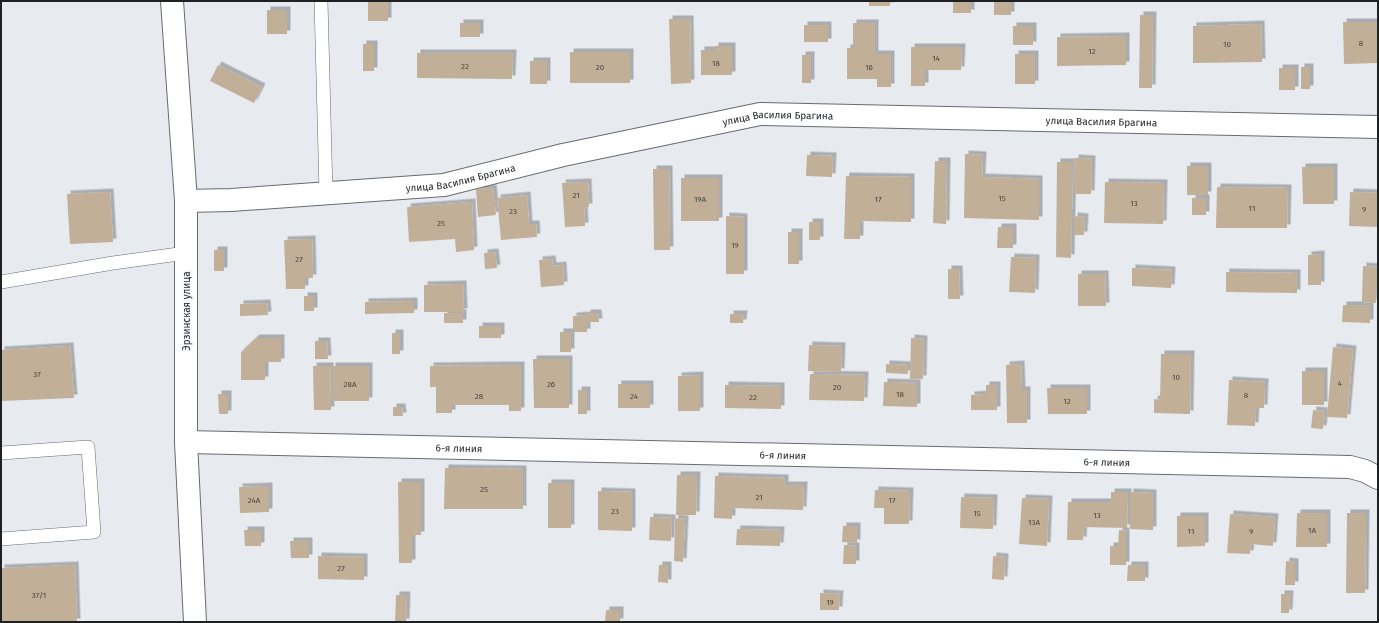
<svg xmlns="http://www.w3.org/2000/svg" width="1379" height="623" viewBox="0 0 1379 623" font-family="'Fira Sans',sans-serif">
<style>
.building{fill:#c2af97;filter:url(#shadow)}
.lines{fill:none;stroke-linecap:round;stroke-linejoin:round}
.service-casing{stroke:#686b6e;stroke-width:14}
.minor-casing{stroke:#686b6e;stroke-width:24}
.service{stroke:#fff;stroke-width:13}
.minor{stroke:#fff;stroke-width:22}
.labels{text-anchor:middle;stroke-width:4;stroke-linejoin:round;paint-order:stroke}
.number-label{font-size:8px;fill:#47443e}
.street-label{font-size:10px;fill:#1e2021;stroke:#f5f9fd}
</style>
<defs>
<filter id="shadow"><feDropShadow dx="3.5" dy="-3.5" stdDeviation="0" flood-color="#0004"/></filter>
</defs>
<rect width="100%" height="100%" fill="#e7ebf0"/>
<g class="building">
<rect x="368" y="1" width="20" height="20"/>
<rect x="869" y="1" width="21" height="5"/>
<rect x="953" y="1" width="18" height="12"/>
<rect x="994" y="1" width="17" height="14"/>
<rect x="267" y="10" width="20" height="24"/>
<path d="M1140 15H1153L1152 88H1139Z"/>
<path d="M669 19H690L691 83 671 84Z"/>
<path d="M1343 22H1378V63L1344 64Z"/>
<rect x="460" y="23" width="20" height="14"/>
<path d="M853 23H875V54H891V87H877V79H847V48H853Z"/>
<path d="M1261 24 1262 62 1193 63V26Z"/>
<rect x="804" y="25" width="24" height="17"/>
<rect x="1013" y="26" width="20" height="19"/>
<path d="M1126 36V65L1057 66V37Z"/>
<rect x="363" y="44" width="11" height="27"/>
<path d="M715 46H732V75H701V50H715Z"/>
<path d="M911 47H962L961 70H925V86H911Z"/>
<rect x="570" y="52" width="60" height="31"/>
<path d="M417 53H513L512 79 417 78Z"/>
<rect x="1015" y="54" width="20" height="30"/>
<rect x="802" y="55" width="9" height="28"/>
<rect x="530" y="61" width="17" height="23"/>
<path d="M218 65 262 87 254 103 210 81Z"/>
<rect x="1301" y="67" width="9" height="22"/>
<rect x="1279" y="68" width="16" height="22"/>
<path d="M965 154 983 155 982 177 1039 179V220L964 218Z"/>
<path d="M807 155 833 156 832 177 806 176Z"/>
<path d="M1075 158 1092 159 1091 194H1074Z"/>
<path d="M935 161H947L946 224 933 223Z"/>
<path d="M1057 162H1073L1071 258 1056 257Z"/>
<rect x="1187" y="166" width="21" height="29"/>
<path d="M1302 167H1334V204H1303Z"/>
<path d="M653 169H669L670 250H654Z"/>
<path d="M846 176 911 177V222L860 221V239H844Z"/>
<rect x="681" y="178" width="38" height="43"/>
<path d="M588 182 589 207H584L585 226 565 227 562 183Z"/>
<path d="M1105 182 1164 183 1163 224 1104 223Z"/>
<path d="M1217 187 1288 188 1287 228H1216Z"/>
<path d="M493 188 496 215 478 217 476 189Z"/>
<path d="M110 192 113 242 70 244 67 194Z"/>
<path d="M1350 192 1378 193V227L1349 226Z"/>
<path d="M527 195 529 224H536L537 237 501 240 497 198Z"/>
<rect x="1192" y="198" width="14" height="17"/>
<path d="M472 202 474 250 456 252 455 239 409 242 407 207Z"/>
<path d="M726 216 744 217V274H726Z"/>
<path d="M1074 216 1085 217 1084 235H1074Z"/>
<rect x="809" y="222" width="11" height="18"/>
<path d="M998 227H1013V248H997Z"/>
<rect x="788" y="232" width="11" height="32"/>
<path d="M312 239 313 278H305V289H286L284 240Z"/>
<rect x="214" y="250" width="10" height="21"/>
<path d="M495 252 497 268 485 269 484 253Z"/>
<path d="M1321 254V285H1308V255Z"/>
<path d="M1011 257 1036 258 1035 293 1009 292Z"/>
<path d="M552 259 553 266 563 265 564 285 541 287 539 260Z"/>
<path d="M1363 266 1378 267 1376 303 1362 302Z"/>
<path d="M1132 268 1172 270 1171 288 1132 286Z"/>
<path d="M948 269H959L960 299H948Z"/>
<path d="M1226 272 1297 273V293L1226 292Z"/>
<path d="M1078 274H1105L1106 306H1078Z"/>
<path d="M463 284 464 312H424V285Z"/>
<rect x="304" y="296" width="10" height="15"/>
<path d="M414 301V313L365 314V302Z"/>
<path d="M267 303 268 315 240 316V304Z"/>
<path d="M1343 305H1370V323L1342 322Z"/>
<rect x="444" y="313" width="19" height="10"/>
<path d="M587 313H598L599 322H587V332H573V316L587 315Z"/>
<path d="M730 314H744L743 323H730Z"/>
<rect x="479" y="326" width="22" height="12"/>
<rect x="560" y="332" width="11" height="20"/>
<rect x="392" y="333" width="8" height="21"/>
<path d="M256 338H281V362H265V380H241V352Z"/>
<path d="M911 338 924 339 923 379H910Z"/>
<path d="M315 341H327L328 359H315Z"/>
<path d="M809 345 842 346 841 372 808 371Z"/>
<path d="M70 346 74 398 1 401V350Z"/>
<path d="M1333 347 1353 349 1347 418 1327 417Z"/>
<path d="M1161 354H1191L1190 414 1154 413V399L1160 400Z"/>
<path d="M533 359H569V408H534Z"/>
<path d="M886 364 908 365V374L886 373Z"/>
<path d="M1021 364 1022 390H1027V423H1007L1006 365Z"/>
<path d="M521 365V411H509V405H452V413H436V387H430V366Z"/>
<path d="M313 366H330L331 410H314Z"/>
<rect x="332" y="366" width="37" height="35"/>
<rect x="1302" y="371" width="22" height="34"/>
<path d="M810 374 865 375 864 401 809 400Z"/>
<path d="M700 375V411H678V376Z"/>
<path d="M1229 380 1265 382 1264 408H1256L1255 426 1227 425Z"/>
<path d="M884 382 917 383V407L883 406Z"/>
<rect x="618" y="384" width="32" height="24"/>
<path d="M725 385 781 386V409L725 408Z"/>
<path d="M986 385H997V410H971V395L986 394Z"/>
<path d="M1047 388H1087V414H1048Z"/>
<rect x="578" y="390" width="9" height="24"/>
<path d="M218 394H228V414H219Z"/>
<path d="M393 407H402L403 416H393Z"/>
<path d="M1313 410 1325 411 1323 429 1311 428Z"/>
<path d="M445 468 523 469V509H444Z"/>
<path d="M677 475H697L696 515H676Z"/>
<path d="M715 476 785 478V485H804L803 510 732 508V519L714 518Z"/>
<path d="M398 482H421V535H412V563H399Z"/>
<rect x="548" y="483" width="23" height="45"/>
<path d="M269 486V512L240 513 239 487Z"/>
<path d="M875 490 910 491 909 524H884V508H874Z"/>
<path d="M598 491 632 492V531L598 530Z"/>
<path d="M1111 492H1128L1127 528 1084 527 1083 540H1067L1068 502H1111Z"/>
<path d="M1130 492 1153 493V530L1130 529Z"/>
<path d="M961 497 994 498 993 529 960 528Z"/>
<path d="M1022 498 1049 499 1047 546 1019 544Z"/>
<path d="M1297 513H1327V547H1296Z"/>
<path d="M1347 513H1366L1365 593H1346Z"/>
<path d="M1230 514 1275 517 1273 546 1251 544 1250 554 1227 553Z"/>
<path d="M1177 516H1205V546L1177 547Z"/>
<path d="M650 517 672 518 671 541 649 540Z"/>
<path d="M675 518 685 519 683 562 674 561Z"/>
<path d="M843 526H857V543L842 542Z"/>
<path d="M737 529 781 530 780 546 736 545Z"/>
<path d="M244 530H261V546H245Z"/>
<path d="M1119 530 1126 531V565H1110V546H1118Z"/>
<path d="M290 541H309V558H291Z"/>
<path d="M844 545 856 546V564H843Z"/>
<path d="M318 556 364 557V580L318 579Z"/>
<path d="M993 556 1005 557 1004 580 992 579Z"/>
<path d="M1286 561 1295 562V585H1285Z"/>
<path d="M75 565 77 622H1V568Z"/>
<path d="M659 565H668V583L658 582Z"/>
<path d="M1128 565H1145V581H1127Z"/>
<path d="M820 593 840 594 839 610H820Z"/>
<path d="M1281 594H1290L1289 613H1281Z"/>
<path d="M396 595H407L406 622H395Z"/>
<path d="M606 610H620V622H605Z"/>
</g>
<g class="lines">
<g class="service-casing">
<g id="service">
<path d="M321 1 326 193"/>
<path d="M1 282 113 263 186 253"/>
<path d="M1 453 88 447 94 532 1 539"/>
</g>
</g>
<g class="minor-casing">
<g id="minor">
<path d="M172 1 186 201V442L195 622"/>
<path id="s1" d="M186 201 231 200 444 185 563 155 760 114 1378 127"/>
<path id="s2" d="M186 442 1350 467 1365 471 1378 478"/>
</g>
</g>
<use href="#service" class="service"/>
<use href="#minor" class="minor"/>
</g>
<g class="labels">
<g class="number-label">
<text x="1361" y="46">8</text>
<text x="1227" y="47">10</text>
<text x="1092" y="54">12</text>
<text x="936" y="61">14</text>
<text x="716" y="66">18</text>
<text x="465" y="69">22</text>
<text x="600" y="70">20</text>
<text x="869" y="70">16</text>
<text x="576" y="198">21</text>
<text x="1002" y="201">15</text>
<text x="700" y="202">19А</text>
<text x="878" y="202">17</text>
<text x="1134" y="206">13</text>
<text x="1252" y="211">11</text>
<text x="1364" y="212">9</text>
<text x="513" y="214">23</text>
<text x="441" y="226">25</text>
<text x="735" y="248">19</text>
<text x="299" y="262">27</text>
<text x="37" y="377">37</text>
<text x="1176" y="380">10</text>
<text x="1340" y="386">4</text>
<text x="350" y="387">28А</text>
<text x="551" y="387">26</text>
<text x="837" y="390">20</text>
<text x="900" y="397">18</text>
<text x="1246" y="398">8</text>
<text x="479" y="399">28</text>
<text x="634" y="399">24</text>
<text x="753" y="400">22</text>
<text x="1067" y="404">12</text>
<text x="484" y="492">25</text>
<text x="759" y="500">21</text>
<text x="254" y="503">24А</text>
<text x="892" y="503">17</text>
<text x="615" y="514">23</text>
<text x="977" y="516">15</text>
<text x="1097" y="518">13</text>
<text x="1034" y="525">13А</text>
<text x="1312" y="533">1А</text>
<text x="1191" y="534">11</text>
<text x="1251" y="534">9</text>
<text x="341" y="571">27</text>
<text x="39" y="598">37/1</text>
<text x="830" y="605">19</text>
</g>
<g class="street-label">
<text dy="4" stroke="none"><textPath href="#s1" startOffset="600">улица Василия Брагина</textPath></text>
<text dy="4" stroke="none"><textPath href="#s1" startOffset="924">улица Василия Брагина</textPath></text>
<text dy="4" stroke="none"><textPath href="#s1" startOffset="276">улица Василия Брагина</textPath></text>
<text transform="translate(186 311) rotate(-90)" y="4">Эрзинская улица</text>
<text dy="4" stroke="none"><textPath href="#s2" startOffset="273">6-я линия</textPath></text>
<text dy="4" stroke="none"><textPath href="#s2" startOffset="597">6-я линия</textPath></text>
<text dy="4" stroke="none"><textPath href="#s2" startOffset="921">6-я линия</textPath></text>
</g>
</g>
<rect width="1379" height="623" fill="none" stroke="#1e2021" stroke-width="4"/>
</svg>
